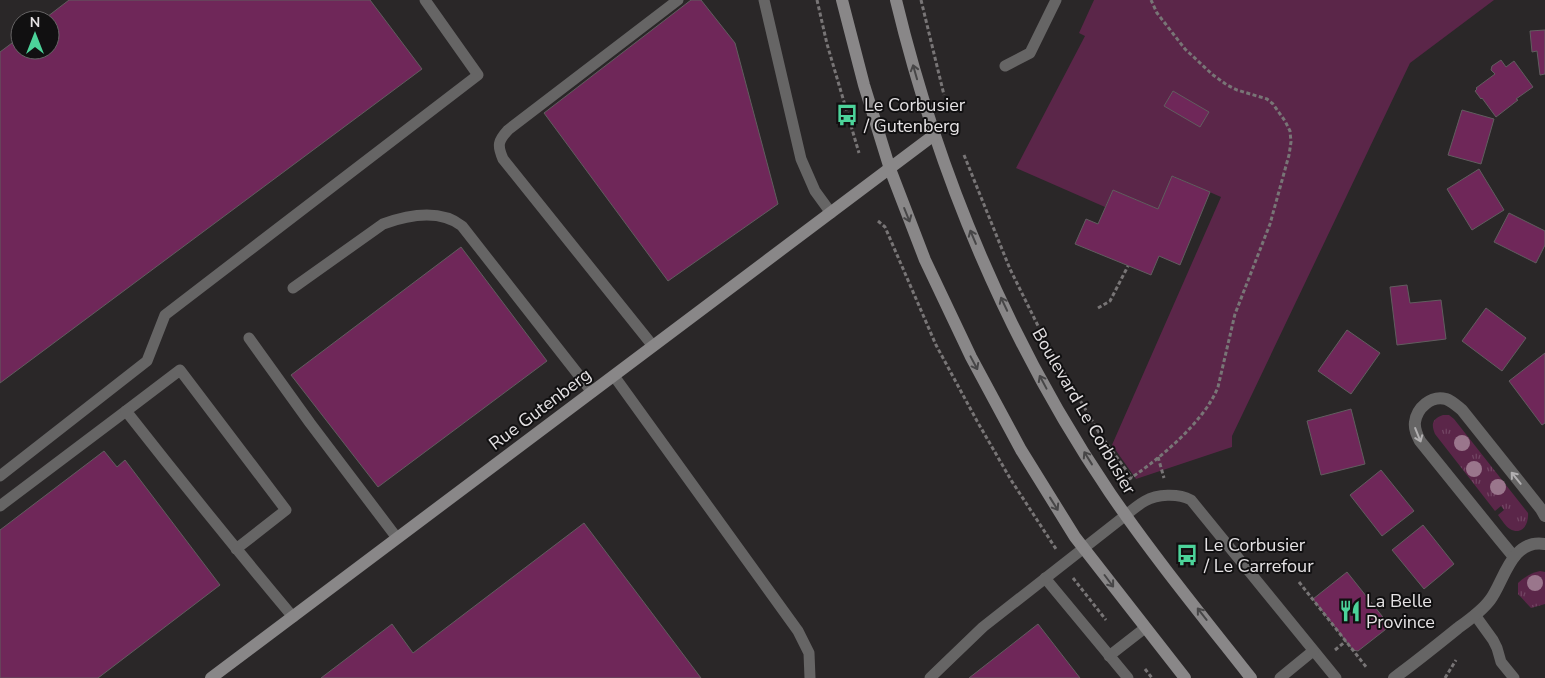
<svg xmlns="http://www.w3.org/2000/svg" width="1545" height="678" viewBox="0 0 1545 678" font-family="'Nunito Sans',sans-serif">
<style>
.grass{fill:url(#grass-tufts)}
.park{fill:#5b2649}
.building{fill:#6f2759;stroke:#615d5f}
.lines{fill:none;stroke-linecap:round;stroke-linejoin:round}
.path{stroke:#787576;stroke-width:3;stroke-dasharray:4 2.5;stroke-linecap:butt}
.lane{stroke:#666565;stroke-width:11}
.street{stroke:#666565;stroke-width:12}
.secondary{stroke:#898788;stroke-width:12}
.tree{fill:#9a768c}
.oneway{stroke:#474647}
.oneway2{stroke:#b2b0b1}
.labels{text-anchor:middle;stroke-width:4;stroke-linejoin:round;paint-order:stroke}
.poi-label{font-size:18px;fill:#e5e2e4;stroke:#111011;text-anchor:start}
.street-label{font-size:18px;fill:#e5e2e4;stroke:#111011}
</style>
<defs>
<pattern id="grass-tufts" width="24" height="20" patternUnits="userSpaceOnUse" patternTransform="scale(1.25)"><rect width="24" height="20" fill="#5b2649"/><path d="M3 7l-1-3M5 7V3M7 7l1-3M15 17l-1-3M17 17v-4M19 17l1-3" fill="none" stroke="#724563"/></pattern>
</defs>
<rect width="100%" height="100%" fill="#2a2728"/>
<g class="grass">
<path d="M1443 415H1449L1454 419 1528 513C1529 524 1522 536 1510 529 1505 526 1502 520 1498 515L1504 510 1501 506 1495 511 1435 434C1431 424 1432 419 1443 415Z"/>
<path d="M1540 571 1545 572V604L1531 608 1518 594V583C1525 577 1531 573 1540 571Z"/>
</g>
<path class="park" d="M1094 0H1494L1410 63 1232 436V447L1136 479 1112 445 1221 197 1173 176 1158 209 1113 190 1105 207 1016 168 1085 36 1079 33Z"/>
<g class="building">
<path d="M69 0H370L422 69 0 383V52L20 37V50H50V20H43Z"/>
<path d="M691 0H701L735 43 778 204 668 281 544 113Z"/>
<path d="M1545 30V74L1540 75 1537 51 1532 52 1530 31Z"/>
<path d="M1501 60 1506 67 1514 61 1533 87 1516 99 1518 100 1496 117 1482 98 1481 99 1475 91 1477 89 1476 88 1495 74 1491 70 1492 66Z"/>
<path d="M1173 91 1209 112 1200 127 1164 106Z"/>
<path d="M1462 110 1494 119 1481 164 1448 155Z"/>
<path d="M1479 169 1504 210 1472 230 1447 189Z"/>
<path d="M1172 176 1210 192 1180 265 1159 256 1151 275 1075 244 1086 219 1098 224 1113 190 1158 209Z"/>
<path d="M1509 213 1545 231V245L1536 263 1494 242Z"/>
<path d="M461 247 547 361 378 487 291 375Z"/>
<path d="M1407 285 1410 303 1441 300 1446 339 1397 345 1390 287Z"/>
<path d="M1486 308 1526 338 1502 371 1462 341Z"/>
<path d="M1347 330 1380 353 1351 394 1318 371Z"/>
<path d="M1545 353V423L1542 425 1509 381Z"/>
<path d="M1351 409 1365 464 1321 475 1307 421Z"/>
<path d="M104 451 117 467 125 460 220 585 98 678H0V530Z"/>
<path d="M1381 470 1414 511 1382 536 1350 495Z"/>
<path d="M584 523 701 678H321L392 624 413 653Z"/>
<path d="M1423 525 1454 564 1424 589 1392 550Z"/>
<path d="M1347 572 1390 626 1358 651 1353 650 1313 599Z"/>
<path d="M1038 624 1080 678H969Z"/>
</g>
<g class="lines">
<g class="path">
<path d="M817 0 827 44 859 153"/>
<path d="M921 0 944 95"/>
<path d="M964 155 1010 269 1046 342 1101 436 1132 478"/>
<path d="M878 221 885 227 936 345 977 421 1011 480 1056 549"/>
<path d="M1098 308 1110 301 1128 266"/>
<path d="M1158 457 1164 478"/>
<path d="M1123 483C1155 463 1204 423 1218 387L1235 314 1270 224 1289 155 1291 142 1290 131 1285 121 1273 104 1267 99 1237 90 1227 85 1213 75 1185 49 1157 13 1151 0"/>
<path d="M1073 578 1106 620"/>
<path d="M1299 582 1367 668"/>
<path d="M1335 650 1346 641"/>
<path d="M1145 669 1152 678"/>
<path d="M1445 678 1456 660"/>
</g>
<g class="lane">
<path d="M764 0 801 159 815 191 831 213"/>
<path d="M1005 66 1030 53 1056 0"/>
<path d="M293 288 383 224C408 215 440 209 462 226L592 392"/>
<path d="M249 338 310 423 397 538"/>
<path d="M653 346 503 159C497 145 498 141 508 130L678 0"/>
<path d="M614 376 798 631 809 653 810 678"/>
<path d="M0 476 147 361 165 315 478 75 425 0"/>
<path d="M0 506 126 411"/>
<path d="M236 549 286 510 180 370 126 411C181 481 236 549 293 617"/>
<path d="M1045 578 1128 678"/>
<path d="M1475 615 1493 640 1497 648 1501 662 1514 678"/>
<path d="M1109 656 1145 628"/>
<path d="M930 678 983 627 1126 515C1132 510 1138 505 1145 501 1157 494 1178 493 1191 500L1336 678"/>
<path d="M1280 678 1313 651"/>
</g>
<g class="street">
<path d="M1514 557 1500 540 1420 441C1417 435 1414 429 1415 422 1417 408 1431 395 1446 399 1452 401 1457 406 1462 410L1541 509 1545 516"/>
<path d="M1394 678C1416 662 1437 645 1458 628 1469 620 1482 611 1490 600 1504 582 1511 538 1545 544"/>
</g>
<g class="secondary">
<path d="M842 0 864 85 890 169 925 260 971 357 1021 450 1075 537 1185 678"/>
<path d="M896 0C938 174 1009 344 1110 493 1154 557 1203 617 1251 678"/>
<path d="M211 678 934 135"/>
</g>
</g>
<g class="tree">
<circle cx="1462" cy="443" r="8"/>
<circle cx="1474" cy="469" r="8"/>
<circle cx="1498" cy="487" r="8"/>
<circle cx="1535" cy="583" r="8"/>
</g>
<defs><path id="oneway-shaft" d="M-6 0H5M1.5-3L5.5 0L1.5 3" fill="none" stroke-width="1.6" stroke-linecap="round" stroke-linejoin="round" transform="scale(1.25)"/></defs>
<g class="oneway">
<use href="#oneway-shaft" transform="translate(915 72) rotate(-106)"/>
<use href="#oneway-shaft" transform="translate(907 215) rotate(68)"/>
<use href="#oneway-shaft" transform="translate(973 237) rotate(-113)"/>
<use href="#oneway-shaft" transform="translate(1004 304) rotate(-115)"/>
<use href="#oneway-shaft" transform="translate(974 363) rotate(62)"/>
<use href="#oneway-shaft" transform="translate(1043 382) rotate(-118)"/>
<use href="#oneway-shaft" transform="translate(1088 458) rotate(-122)"/>
<use href="#oneway-shaft" transform="translate(1054 504) rotate(58)"/>
<use href="#oneway-shaft" transform="translate(1109 581) rotate(53)"/>
<use href="#oneway-shaft" transform="translate(1202 614) rotate(-128)"/>
</g>
<g class="oneway2">
<use href="#oneway-shaft" transform="translate(1418 435) rotate(68)"/>
<use href="#oneway-shaft" transform="translate(1516 478) rotate(-129)"/>
</g>
<defs>
<g id="bus-bare" transform="scale(1.725)"><path d="M-5-6H5V4H4V6H2V4H-2V6H-4V4H-5ZM-3.5-4V0h7V-4ZM-3.5 1.2v1.5H-2V1.2ZM2 1.2v1.5H3.5V1.2Z" fill="#4cd39a" stroke="#111011" stroke-width="2.5" paint-order="stroke"/></g>
<g id="restaurant-bare" transform="scale(1.725)"><path d="M-5-6h1v4h1v-4h1v4h1v-4h1v5L-1.5 .5V6h-2V.5L-5-1ZM5-6V6H3V1.5H1.5Q1.5-4 5-6Z" fill="#4cd39a" stroke="#111011" stroke-width="2.5" paint-order="stroke"/></g>
</defs>
<g fill-rule="evenodd">
<use href="#bus-bare" x="847" y="115"/>
<use href="#bus-bare" x="1187" y="555"/>
<use href="#restaurant-bare" x="1350" y="611"/>
</g>
<g class="labels">
<g class="poi-label">
<text x="864" y="111">Le Corbusier<tspan x="864" dy="21">/ Gutenberg</tspan></text>
<text x="1204" y="551">Le Corbusier<tspan x="1204" dy="21">/ Le Carrefour</tspan></text>
<text x="1366" y="607">La Belle<tspan x="1366" dy="21">Province</tspan></text>
</g>
<g class="street-label">
<text transform="translate(540 409) rotate(-37)" y="6">Rue Gutenberg</text>
<text transform="translate(1084 411) rotate(60)" y="6">Boulevard Le Corbusier</text>
</g>
</g>
<g transform="translate(35 35)"><circle r="24" fill="#111011" stroke="#666465"/>
<path d="M0-4L9 19L0 12L-9 19Z" fill="#4cd39a"/>
<text y="-8" font-size="14" font-weight="bold" text-anchor="middle" fill="#e5e2e4">N</text>
</g>
</svg>
